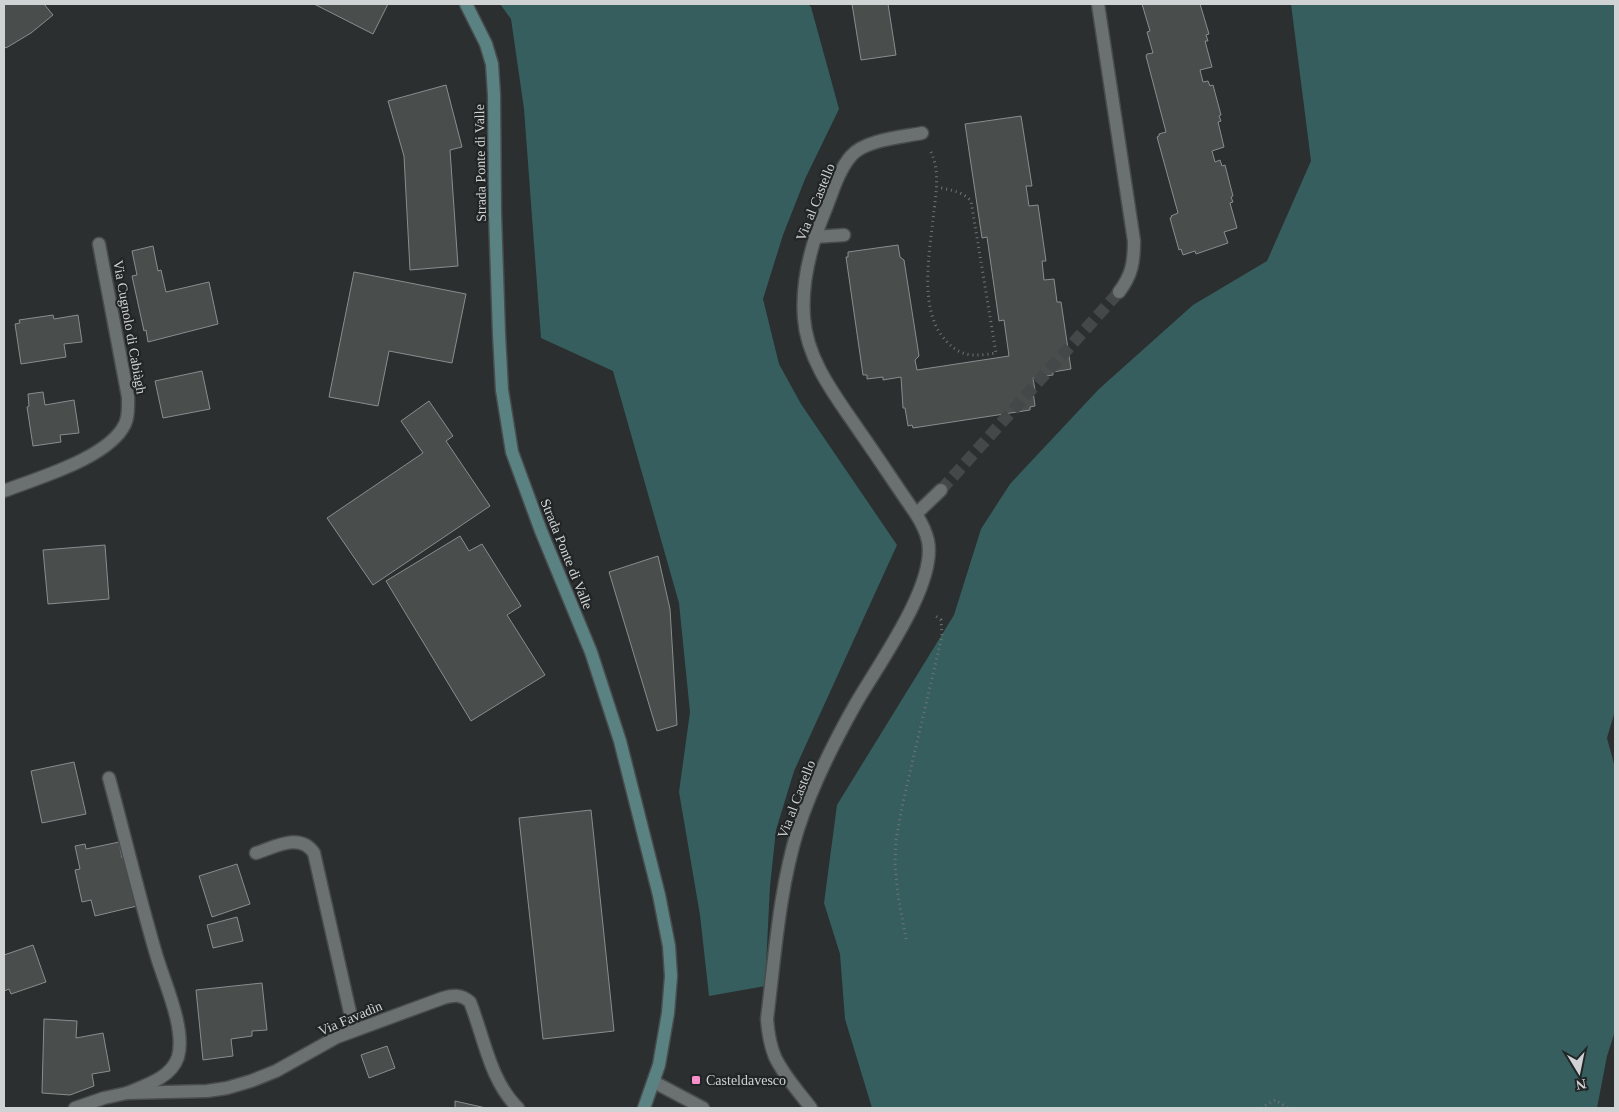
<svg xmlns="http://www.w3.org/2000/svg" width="1619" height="1112" viewBox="0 0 1619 1112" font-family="Georgia,serif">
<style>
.green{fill:#365e5e}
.building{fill:#494e4d;stroke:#888d8d}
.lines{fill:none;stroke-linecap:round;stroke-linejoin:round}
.street-tunnel{stroke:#444848;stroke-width:12;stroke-dasharray:12 6;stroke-linecap:butt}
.lane-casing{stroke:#484c4c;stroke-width:15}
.street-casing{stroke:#484c4c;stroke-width:15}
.secondary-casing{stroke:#484c4c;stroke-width:15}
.path{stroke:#707474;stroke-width:3;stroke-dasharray:1 4;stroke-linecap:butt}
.lane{stroke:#6b7070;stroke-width:12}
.street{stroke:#6b7070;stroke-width:12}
.secondary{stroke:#5a8282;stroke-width:12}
.poi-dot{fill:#f990ca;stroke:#212525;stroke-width:2}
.labels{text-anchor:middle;stroke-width:4.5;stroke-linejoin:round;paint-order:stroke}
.street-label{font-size:14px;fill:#d0d3d3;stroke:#212525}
.poi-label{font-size:14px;fill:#d0d3d3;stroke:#212525;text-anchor:start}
</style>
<rect width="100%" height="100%" fill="#2b2f2f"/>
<g class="green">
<path d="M500 4H808L811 7 839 109 805 179 783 235 763 299 779 364 801 404 897 545 794 771 776 830 770 886 765 986 709 996 700 915 679 792 690 712 679 603 613 371 541 338 524 109 511 19Z"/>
<path d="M1291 4H1615V711L1607 738 1615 768V1031L1607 1056 1597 1108H872L845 1019 840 954 824 903 837 805 954 615 981 529 1010 484 1099 389 1193 305 1267 261 1311 161Z"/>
</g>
<g class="building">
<path d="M4 4H44L53 15 31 33 6 48 4 46Z"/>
<path d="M314 4H388L373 34Z"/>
<path d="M852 4H888L896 55 861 60Z"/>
<path d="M1142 4H1200L1209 34 1206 35 1208 41H1205L1212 67 1200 70 1203 82 1208 81 1210 86 1213 85 1221 115 1219 116 1221 121 1218 122 1224 147 1212 151 1215 162 1220 160 1222 166 1225 165 1233 196 1231 197 1233 202 1230 203 1237 228 1224 232 1228 243 1196 254 1195 251 1183 255 1181 249 1179 250 1170 218 1172 217 1171 216 1178 213 1157 137 1159 136V134L1166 132 1146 56 1147 54 1153 53 1147 32 1150 31Z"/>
<path d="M446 85 462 147 450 150 458 266 410 270 404 156 388 101Z"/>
<path d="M1021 116 1032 186H1026L1029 206 1038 205 1046 261H1042L1044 280 1054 279 1057 302H1061L1071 369 1053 372V375L1033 378 1035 390 1033 391 1035 406 1030 407V410L913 428 912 425 908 426 905 408H903L901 377 883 380V377L867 379V375H863L846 257H848V252L898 245 900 257 904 260 919 356 915 360 917 370 1009 356 1004 320 999 321 987 237 982 238 965 124Z"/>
<path d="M153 246 158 271 161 270 166 292 209 282 218 324 148 342 146 330 144 331 132 276 137 275 132 251Z"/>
<path d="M354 272 466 294 452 363 389 351 378 406 329 397Z"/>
<path d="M53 315 54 319 78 315 82 342 64 344 66 357 21 364 15 324 20 323 19 320Z"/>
<path d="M202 371 210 409 163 418 155 381Z"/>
<path d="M43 392 45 405 74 400 79 433 60 435 61 442 33 446 27 407 29 406 28 394Z"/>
<path d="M429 401 453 436 446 441 490 506 373 585 327 518 423 453 401 421Z"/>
<path d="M460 536 469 551 482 544 521 606 507 615 545 675 471 721 386 581Z"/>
<path d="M105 545 109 599 48 604 43 550Z"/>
<path d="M658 556 670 609 677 725 657 731 609 572Z"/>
<path d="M74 762 86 814 42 823 31 771Z"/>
<path d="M591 810 614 1031 543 1039 519 818Z"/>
<path d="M119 842 122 858 126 857 137 906 95 916 91 900 82 902 75 870 80 869 75 846 85 844 86 849Z"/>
<path d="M237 864 250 904 212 917 199 876Z"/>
<path d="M237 917 243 941 213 948 207 925Z"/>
<path d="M33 945 46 982 11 994 9 989 4 991V955Z"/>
<path d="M262 983 267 1030 252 1031V1036L231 1039 233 1056 203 1060 196 990Z"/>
<path d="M44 1019 77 1021 76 1038 103 1033 110 1071 92 1074 94 1086 70 1095 42 1093Z"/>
<path d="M387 1046 395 1068 369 1078 361 1055Z"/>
<path d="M455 1101 486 1108H455Z"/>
</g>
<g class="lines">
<path class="street-tunnel" d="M941 490 1119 292"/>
<g class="lane-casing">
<g id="lane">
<path d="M814 237 844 235"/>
<path d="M109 778C125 837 139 896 156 954 164 982 186 1028 178 1057 171 1078 146 1085 127 1093"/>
<path d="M256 853C275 847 300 832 314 853L354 1030"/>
</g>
</g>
<g class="street-casing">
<g id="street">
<path d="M1098 4 1134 241C1134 262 1132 275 1119 292"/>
<path d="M4 491C37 478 109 458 125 424 129 416 128 406 128 397L99 244"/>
<path d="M916 514 941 490"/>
<path d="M654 1082 703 1108"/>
<path d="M75 1108 104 1098 127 1093 207 1091 227 1088 251 1081 276 1071 337 1037 443 998C454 995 461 994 470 1002 484 1037 490 1081 518 1108"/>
<path d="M811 1108C799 1092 784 1076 775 1057 770 1045 768 1032 767 1019 775 956 779 890 798 829 812 786 833 744 855 705 877 666 937 585 928 541 926 531 921 522 916 514 897 487 879 459 860 432 837 398 807 361 804 318 801 281 811 245 825 211 832 194 838 171 851 156 864 140 902 137 922 133"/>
</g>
</g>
<g class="secondary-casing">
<path id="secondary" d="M466 4 486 44 492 64 494 95 495 213 499 334 502 390 512 452 541 531 591 652 620 741 659 895 669 946 671 976 668 1013 659 1065 644 1108"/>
</g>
<g class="path">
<path d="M931 152C941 173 935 198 933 220 929 254 920 307 942 336 958 357 972 357 996 353L971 201C962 191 950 190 937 187"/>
<path d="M906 939 898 896 895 864 896 840 903 802 942 636 941 620 933 614"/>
<path d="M1261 1108 1275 1100 1288 1108"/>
</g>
<use href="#lane" class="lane"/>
<use href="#street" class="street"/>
<use href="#secondary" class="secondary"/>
</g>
<rect class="poi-dot" x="691" y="1075" width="10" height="10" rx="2.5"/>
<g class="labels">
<g class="street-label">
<text transform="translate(480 163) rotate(-91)" y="5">Strada Ponte di Valle</text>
<text transform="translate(815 202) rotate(-68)" y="5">Via al Castello</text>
<text transform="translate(130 327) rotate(80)" y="5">Via Cugnolo di Cabiàgh</text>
<text transform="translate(567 554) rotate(68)" y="5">Strada Ponte di Valle</text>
<text transform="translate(796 799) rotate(-69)" y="5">Via al Castello</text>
<text transform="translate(350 1018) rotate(-23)" y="5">Via Favadìn</text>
</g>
<g class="poi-label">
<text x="706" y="1085">Casteldavesco</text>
</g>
</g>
<rect width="1619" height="1112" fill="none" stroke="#d0d3d3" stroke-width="10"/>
<g transform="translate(1579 1072) rotate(170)" stroke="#212525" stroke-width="4" paint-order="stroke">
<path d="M0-4L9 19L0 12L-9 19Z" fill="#d0d3d3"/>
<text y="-8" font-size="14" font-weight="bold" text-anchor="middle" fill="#d0d3d3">N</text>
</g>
</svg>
